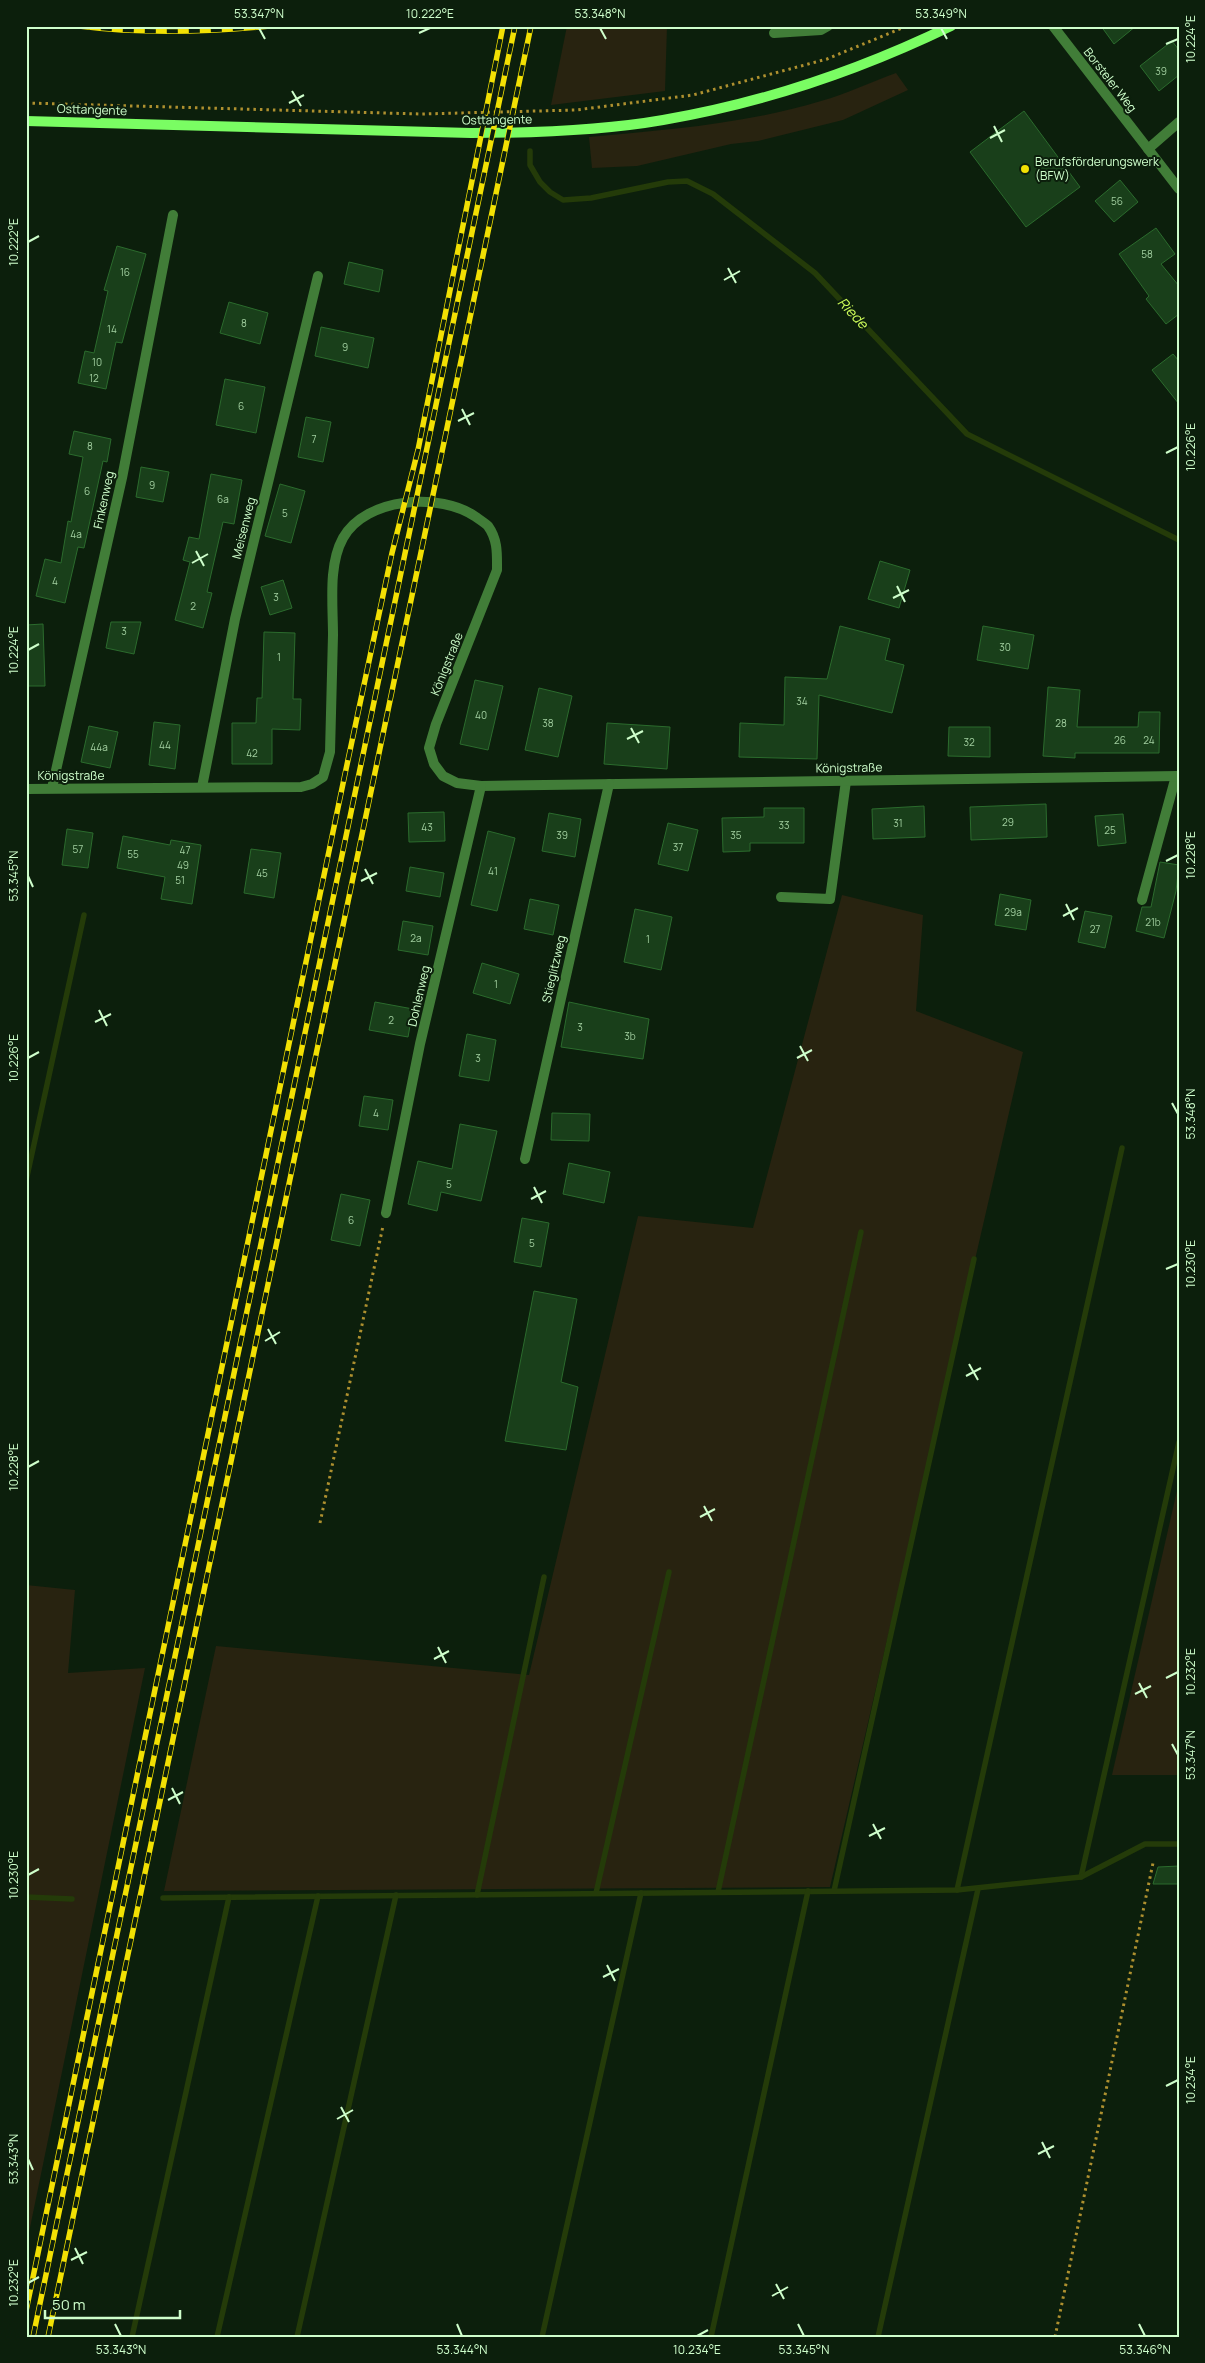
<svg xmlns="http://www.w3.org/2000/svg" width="1205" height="2363" viewBox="0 0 1205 2363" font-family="Manrope,sans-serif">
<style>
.green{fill:#282310}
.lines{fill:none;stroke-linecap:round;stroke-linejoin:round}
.stream{stroke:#243b09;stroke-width:5.5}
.building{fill:#193f1a;stroke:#2b6b2d}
.path{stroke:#ae902f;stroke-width:3;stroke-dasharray:2.5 4;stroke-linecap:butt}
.service{stroke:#417d38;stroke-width:10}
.minor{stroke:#417d38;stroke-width:10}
.secondary{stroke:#7afd63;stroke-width:10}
.rail-casing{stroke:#f2e003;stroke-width:5.5}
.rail{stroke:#0c1f0c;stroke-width:4;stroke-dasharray:11;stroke-linecap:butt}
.ticks{fill:none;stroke:#cefecb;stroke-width:2}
.poi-dot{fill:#f2e003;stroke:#0c1f0c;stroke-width:2}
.labels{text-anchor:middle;stroke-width:4;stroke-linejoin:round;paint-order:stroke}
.number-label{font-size:10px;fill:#a1ce9f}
.street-label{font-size:12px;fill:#cefecb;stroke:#0c1f0c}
.poi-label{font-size:12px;fill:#cefecb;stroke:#0c1f0c;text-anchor:start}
.water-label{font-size:14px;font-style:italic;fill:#cefd5a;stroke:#0c1f0c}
.neatline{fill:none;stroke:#cefecb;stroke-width:2}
.ticks-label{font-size:12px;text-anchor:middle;fill:#cefecb}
</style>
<rect width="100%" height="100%" fill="#0c1f0c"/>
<g class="green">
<path d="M567 26H667L665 91 551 105Z"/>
<path d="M896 73 908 90 843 120 758 141 731 144 637 166 592 168 589 137C666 130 746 124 821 101 846 94 871 82 896 73Z"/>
<path d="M842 895 923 915 916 1011 1023 1052 830 1887 164 1891 216 1646 529 1675 638 1216 753 1228Z"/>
<path d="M1179 1482V1775H1112Z"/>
<path d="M26 1585 75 1590 68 1673 145 1668 26 2247Z"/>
</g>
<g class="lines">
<g class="stream">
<path d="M530 151V165L540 182 550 192 563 200 591 198 668 182 687 181 713 194 815 273 967 434 1179 540"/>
<path d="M26 1181 84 915"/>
<path d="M1081 1877 1179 1442"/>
<path d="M957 1890 1122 1148"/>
<path d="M834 1891 974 1259"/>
<path d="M718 1892 861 1232"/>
<path d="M596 1893 669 1572"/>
<path d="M477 1895 544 1577"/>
<path d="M26 1897 72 1899"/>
<path d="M163 1898 957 1890 1081 1877 1145 1844H1179"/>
<path d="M132 2337 229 1897"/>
<path d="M217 2337 318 1896"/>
<path d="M297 2337 396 1895"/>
<path d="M542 2337 641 1893"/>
<path d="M711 2337 808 1891"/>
<path d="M878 2337 978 1889"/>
</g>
</g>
<g class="building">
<path d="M1101 26H1136L1114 44Z"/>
<path d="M1172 41 1179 50V75L1159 91 1140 66Z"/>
<path d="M1024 111 1080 187 1026 227 970 152Z"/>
<path d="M1120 180 1138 202 1114 222 1095 201Z"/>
<path d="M1156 228 1175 254 1161 264 1179 286V314L1166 324 1146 299 1149 296 1119 254Z"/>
<path d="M117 246 146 254 122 343 116 342 106 389 78 383 85 351 94 353 108 291 104 290Z"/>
<path d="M349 262 383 270 379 292 344 284Z"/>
<path d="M229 302 268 313 260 344 220 333Z"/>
<path d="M321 327 374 338 368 368 315 356Z"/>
<path d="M1173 354 1179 361V404L1152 370Z"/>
<path d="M225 379 265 387 256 433 216 425Z"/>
<path d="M306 417 331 422 323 462 298 457Z"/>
<path d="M74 431 111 439 107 462 103 461 84 548 78 547 65 603 36 596 45 559 61 563 68 521 71 522 83 457 69 454Z"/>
<path d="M141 467 169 472 163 502 136 497Z"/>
<path d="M211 474 242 480 234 524 223 522 207 592 212 593 203 628 175 620 190 562 183 560 189 537 199 539Z"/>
<path d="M280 484 305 491 291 543 265 536Z"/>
<path d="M880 561 910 570 899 608 868 599Z"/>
<path d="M283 580 292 608 270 615 261 587Z"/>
<path d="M111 622H141L134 654 106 648Z"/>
<path d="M43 624 45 686H26V625Z"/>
<path d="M840 626 890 639 885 660 904 665 892 713 819 695 817 759 739 757 740 723 784 725 785 677 827 679Z"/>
<path d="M983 626 1034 635 1028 669 977 660Z"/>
<path d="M264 632 295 633 293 699H301L300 730 272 729V764H232V723H256L257 698H262Z"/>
<path d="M475 680 503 686 488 750 460 744Z"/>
<path d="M1048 687 1080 690 1077 727H1138L1139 712H1160L1159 753H1075V758L1043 756Z"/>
<path d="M539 688 572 696 558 757 525 750Z"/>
<path d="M154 722 180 725 175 769 149 765Z"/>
<path d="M607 723 670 727 667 769 604 764Z"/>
<path d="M89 726 118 732 110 768 81 762Z"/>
<path d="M949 727H990V757L948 756Z"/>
<path d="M1046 804 1047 837 971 840 970 807Z"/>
<path d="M924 806 925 837 873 839 872 809Z"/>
<path d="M764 808H804V843H750V851L723 852 722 818 764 817Z"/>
<path d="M444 812 445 841 409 842 408 813Z"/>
<path d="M549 813 581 819 575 857 542 851Z"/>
<path d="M1123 814 1126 843 1098 846 1095 816Z"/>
<path d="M668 823 698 830 688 871 658 864Z"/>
<path d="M67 829 93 833 88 868 62 865Z"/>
<path d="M488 831 515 838 497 911 471 905Z"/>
<path d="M123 836 170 845 171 840 201 845 192 904 161 899 165 877 117 868Z"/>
<path d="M251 849 281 853 274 898 244 893Z"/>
<path d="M1160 862 1179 865 1176 891 1164 938 1136 931 1142 907H1151Z"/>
<path d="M410 867 444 873 440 897 406 891Z"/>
<path d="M1000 894 1031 900 1026 930 995 925Z"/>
<path d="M530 899 559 905 553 935 524 929Z"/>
<path d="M635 909 672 917 661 970 624 962Z"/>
<path d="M1085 911 1112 916 1105 948 1078 942Z"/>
<path d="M403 921 433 926 428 955 398 950Z"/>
<path d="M482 963 519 974 510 1004 473 993Z"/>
<path d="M375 1002 413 1009 408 1037 369 1030Z"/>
<path d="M569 1002 649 1019 643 1059 561 1047Z"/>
<path d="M467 1034 496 1040 489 1081 459 1076Z"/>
<path d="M364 1096 393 1100 388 1130 359 1126Z"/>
<path d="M552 1113 590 1114 589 1141 551 1140Z"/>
<path d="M460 1124 497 1131 481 1201 441 1192 437 1211 408 1204 418 1161 452 1169Z"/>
<path d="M569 1163 610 1172 604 1203 563 1194Z"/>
<path d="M341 1194 370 1200 360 1246 331 1240Z"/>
<path d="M522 1218 549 1223 541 1267 514 1262Z"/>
<path d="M534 1291 577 1299 561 1382 578 1387 566 1450 505 1441Z"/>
<path d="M1179 1866V1884H1153L1158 1867Z"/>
</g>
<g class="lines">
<g class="path">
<path d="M26 103 421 114 576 110 693 95 827 59 907 26"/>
<path d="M320 1523 383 1226"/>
<path d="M1055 2337 1153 1863"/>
</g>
<g class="service">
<path d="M781 897 830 899 846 781"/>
<path d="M1142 900 1176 776"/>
</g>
<g class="minor">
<path d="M1053 26 1179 189"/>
<path d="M774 33 821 30 828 26"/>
<path d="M1148 149 1179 122"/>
<path d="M202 787 235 619 318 276"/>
<path d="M52 788 122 478 173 215"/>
<path d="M26 789 301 787 312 784 323 777 330 752C331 713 332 674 333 635 333 604 328 565 343 538 366 497 441 492 476 517 480 520 485 523 488 526 498 540 497 554 497 570L436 724 429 748 434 764 443 776 457 783 481 786 1179 776"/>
<path d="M525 1159 609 784"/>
<path d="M386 1213 420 1044 481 786"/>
</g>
<path class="secondary" d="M26 121 471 133C535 133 600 131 663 120 763 103 860 70 951 26"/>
<g class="rail-casing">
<g id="rail">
<path d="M79 26C143 34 207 32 270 26"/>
<path d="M26 2311 345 774 392 553 418 450 503 26"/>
<path d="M33 2337 515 26"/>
<path d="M48 2337 531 26"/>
</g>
</g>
<use href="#rail" class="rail"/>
</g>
<path class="ticks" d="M259 28 265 39M600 28 606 39M941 28 947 39M419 33 430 28M1166 44 1178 39M292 91 301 106M289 103 304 95M994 126 1002 142M990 138 1005 130M28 242 39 236M728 268 736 283M724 280 740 271M462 409 470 425M458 421 474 413M1166 453 1178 447M196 551 204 566M192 563 208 554M897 586 905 602M893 598 909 590M28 650 39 644M631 728 639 743M627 739 643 731M1166 861 1178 855M365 869 373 884M28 876 33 887M361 881 377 873M1066 904 1074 920M1063 916 1078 908M99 1010 107 1026M95 1022 111 1014M800 1046 808 1061M28 1058 39 1052M797 1058 812 1050M1172 1103 1178 1114M534 1187 542 1203M531 1199 546 1191M1166 1269 1178 1264M268 1329 276 1344M265 1341 280 1332M969 1364 978 1380M966 1376 981 1368M28 1467 39 1461M704 1506 712 1521M700 1517 715 1509M438 1647 446 1663M434 1659 449 1651M1166 1678 1178 1672M1139 1683 1147 1698M1135 1694 1151 1686M1172 1744 1178 1755M172 1788 180 1804M168 1800 183 1792M873 1824 881 1839M869 1836 885 1828M28 1875 39 1869M607 1965 615 1981M603 1977 619 1969M1166 2086 1178 2080M341 2107 349 2122M337 2119 353 2110M1042 2142 1050 2158M1038 2154 1054 2146M28 2159 33 2170M75 2248 83 2264M71 2260 87 2252M28 2283 39 2277M776 2284 784 2299M772 2296 788 2287M115 2324 121 2336M457 2324 462 2336M798 2324 804 2336M1139 2324 1145 2336M697 2336 708 2330"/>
<circle class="poi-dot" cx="1025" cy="169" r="5"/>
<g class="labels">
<g class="number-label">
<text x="1161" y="75">39</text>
<text x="1117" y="205">56</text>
<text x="1147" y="258">58</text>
<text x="125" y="276">16</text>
<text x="244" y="327">8</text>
<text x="112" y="333">14</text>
<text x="345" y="351">9</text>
<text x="97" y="366">10</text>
<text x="94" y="382">12</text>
<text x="241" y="410">6</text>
<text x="314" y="443">7</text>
<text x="90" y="450">8</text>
<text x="152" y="489">9</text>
<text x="87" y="495">6</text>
<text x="223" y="503">6a</text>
<text x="285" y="517">5</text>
<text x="76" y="538">4a</text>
<text x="55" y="585">4</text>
<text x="276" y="601">3</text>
<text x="193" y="610">2</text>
<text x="124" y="635">3</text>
<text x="1005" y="651">30</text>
<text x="279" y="661">1</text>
<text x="802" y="705">34</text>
<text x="481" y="719">40</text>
<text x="548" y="727">38</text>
<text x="1061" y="727">28</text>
<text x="1120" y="744">26</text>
<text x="1149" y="744">24</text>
<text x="969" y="746">32</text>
<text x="165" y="749">44</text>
<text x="99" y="751">44a</text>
<text x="252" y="757">42</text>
<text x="1008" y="826">29</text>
<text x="898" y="827">31</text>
<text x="784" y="829">33</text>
<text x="427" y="831">43</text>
<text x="1110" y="834">25</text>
<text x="562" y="839">39</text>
<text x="736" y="839">35</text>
<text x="678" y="851">37</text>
<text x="78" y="853">57</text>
<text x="185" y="854">47</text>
<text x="133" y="858">55</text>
<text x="183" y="869">49</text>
<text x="493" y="875">41</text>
<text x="262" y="877">45</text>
<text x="180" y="884">51</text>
<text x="1013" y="916">29a</text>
<text x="1153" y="926">21b</text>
<text x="1095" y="933">27</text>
<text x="416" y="942">2a</text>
<text x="648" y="943">1</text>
<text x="496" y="988">1</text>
<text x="391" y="1024">2</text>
<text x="580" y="1031">3</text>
<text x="630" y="1040">3b</text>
<text x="478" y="1062">3</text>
<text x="376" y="1117">4</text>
<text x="449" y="1188">5</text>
<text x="351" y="1224">6</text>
<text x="532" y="1247">5</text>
</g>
<g class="street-label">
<text transform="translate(1110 80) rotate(52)" y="4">Borsteler Weg</text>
<text transform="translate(92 110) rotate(2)" y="4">Osttangente</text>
<text transform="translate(497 120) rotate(-1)" y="4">Osttangente</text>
<text transform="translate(104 500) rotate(-78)" y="4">Finkenweg</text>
<text transform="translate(244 528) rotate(-76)" y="4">Meisenweg</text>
<text transform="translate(447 664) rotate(-68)" y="4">Königstraße</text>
<text transform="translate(849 768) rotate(-1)" y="4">Königstraße</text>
<text x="71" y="780">Königstraße</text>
<text transform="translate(554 969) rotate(-77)" y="4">Stieglitzweg</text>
<text transform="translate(419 996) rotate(-77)" y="4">Dohlenweg</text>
</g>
<g class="poi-label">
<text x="1035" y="166">Berufsförderungswerk<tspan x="1035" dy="14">(BFW)</tspan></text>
</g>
<g class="water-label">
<text transform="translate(853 313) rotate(47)" y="5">Riede</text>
</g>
</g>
<rect width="1205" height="2363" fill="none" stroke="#0c1f0c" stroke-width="55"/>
<path d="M45 2310v8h135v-8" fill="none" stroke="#cefecb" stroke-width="2.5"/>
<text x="52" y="2310" font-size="15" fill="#cefecb" stroke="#0c1f0c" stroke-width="4" paint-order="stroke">50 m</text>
<rect x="28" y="28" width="1150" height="2308" class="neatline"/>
<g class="ticks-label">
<text x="259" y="18">53.347°N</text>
<text x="430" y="18">10.222°E</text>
<text x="600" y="18">53.348°N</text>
<text x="941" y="18">53.349°N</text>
<text transform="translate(1191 39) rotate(-90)" y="4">10.224°E</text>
<text transform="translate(14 242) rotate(-90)" y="4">10.222°E</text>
<text transform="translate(1191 447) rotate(-90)" y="4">10.226°E</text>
<text transform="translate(14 650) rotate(-90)" y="4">10.224°E</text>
<text transform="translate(1191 855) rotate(-90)" y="4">10.228°E</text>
<text transform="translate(14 876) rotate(-90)" y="4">53.345°N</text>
<text transform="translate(14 1058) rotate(-90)" y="4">10.226°E</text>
<text transform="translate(1191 1114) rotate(-90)" y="4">53.348°N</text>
<text transform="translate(1191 1264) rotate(-90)" y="4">10.230°E</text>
<text transform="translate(14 1467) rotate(-90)" y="4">10.228°E</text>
<text transform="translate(1191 1672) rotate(-90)" y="4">10.232°E</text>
<text transform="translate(1191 1755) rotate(-90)" y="4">53.347°N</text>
<text transform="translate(14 1875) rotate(-90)" y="4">10.230°E</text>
<text transform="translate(1191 2080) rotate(-90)" y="4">10.234°E</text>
<text transform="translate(14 2159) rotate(-90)" y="4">53.343°N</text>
<text transform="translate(14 2283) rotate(-90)" y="4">10.232°E</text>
<text x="121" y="2354">53.343°N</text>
<text x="462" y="2354">53.344°N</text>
<text x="697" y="2354">10.234°E</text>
<text x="804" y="2354">53.345°N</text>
<text x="1145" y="2354">53.346°N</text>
</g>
</svg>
